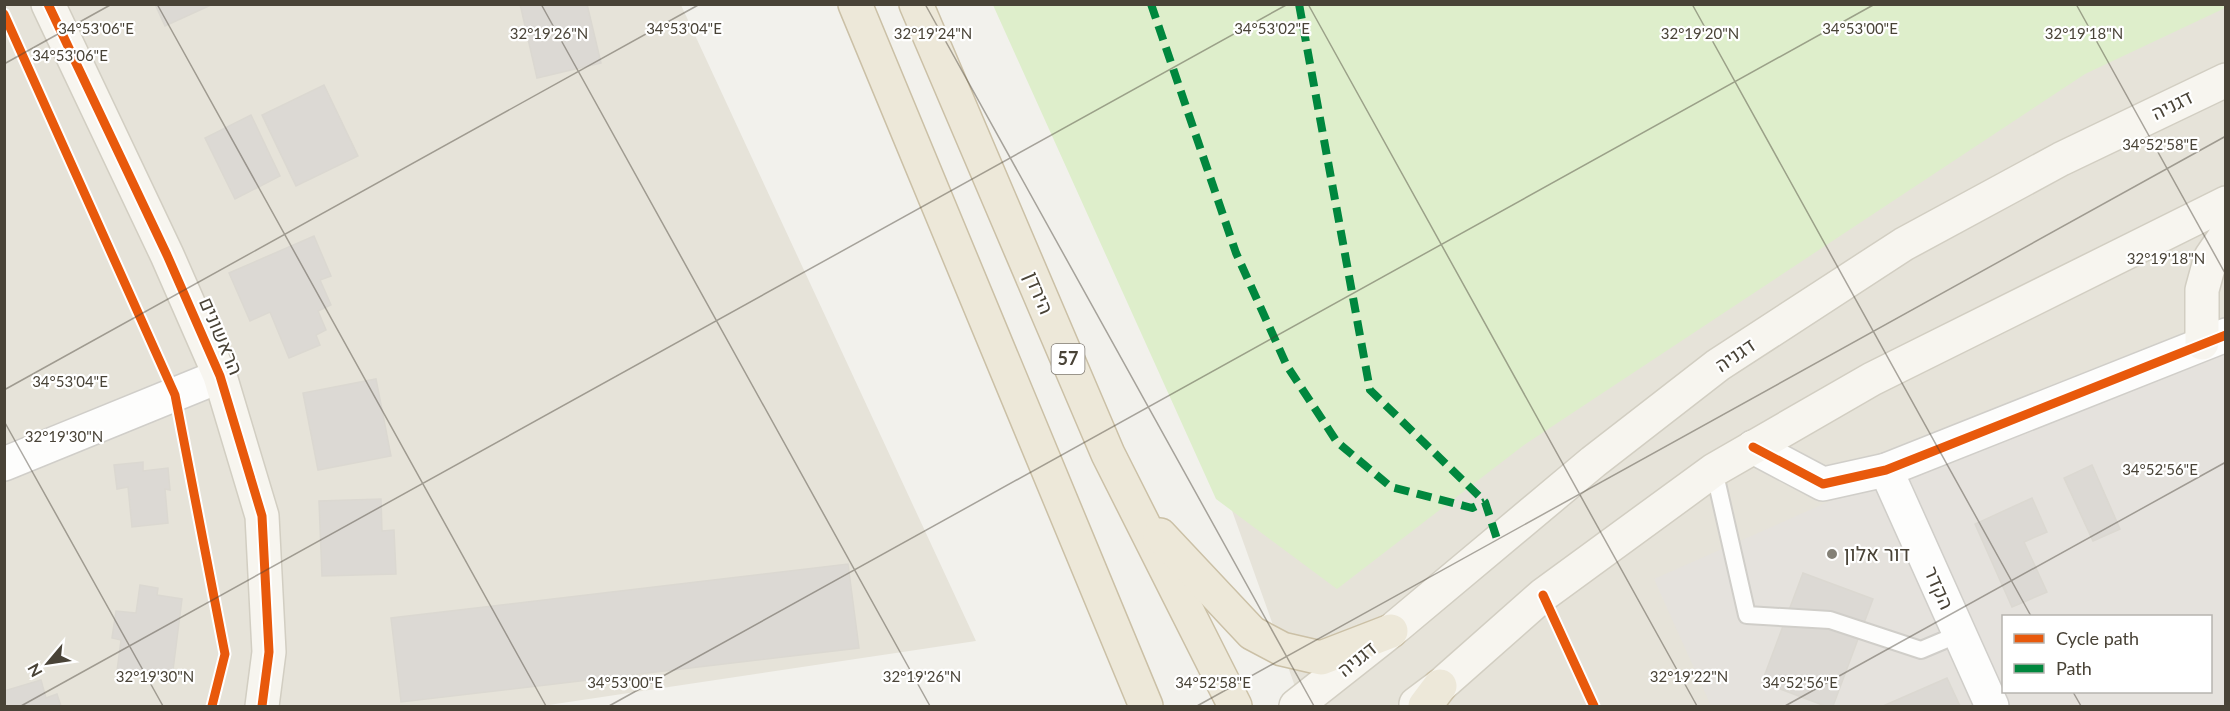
<svg xmlns="http://www.w3.org/2000/svg" width="2230" height="711" viewBox="0 0 2230 711" font-family="Lato,Heebo,sans-serif">
<style>
.residential{fill:#e6e3d9;fill-rule:evenodd}
.industrial{fill:#e5e2dd;fill-rule:evenodd}
.green{fill:#deeecb}
.building{fill:#dcd9d4;stroke:#dbd8d1;stroke-width:1.5}
.lines{fill:none;stroke-linecap:round;stroke-linejoin:round}
.lane-casing{stroke:#d0cec9;stroke-width:20}
.street-casing{stroke:#d0cec9;stroke-width:36}
.secondary-casing{stroke:#d2cec2;stroke-width:36}
.highway-casing{stroke:#cbc0a6;stroke-width:36}
.lane{stroke:#fdfdfc;stroke-width:16}
.street{stroke:#fdfdfc;stroke-width:33}
.secondary{stroke:#f7f5ef;stroke-width:33}
.highway{stroke:#ede8d9;stroke-width:33}
.quiet{stroke:#00873e;stroke-width:8;stroke-dasharray:15 8;stroke-linecap:butt}
.cycleway-casing{stroke:#fff;stroke-width:13}
.cycleway{stroke:#e8590c;stroke-width:9}
.ticks{fill:none;stroke:#494337;stroke-width:1.5;stroke-opacity:0.45}
.poi-dot{fill:#848076;stroke:#fff;stroke-width:2}
.labels{text-anchor:middle;stroke-width:4.5;stroke-linejoin:round;paint-order:stroke}
.shield{fill:#fff;stroke:#807b73;stroke-width:1.5}
.shield-label{font-size:18px;font-weight:bold;fill:#494337}
.street-label{font-size:20px;fill:#494337;stroke:#fff}
.poi-label{font-size:20px;fill:#494337;stroke:#fff;text-anchor:start}
.ticks-label{font-size:15px;text-anchor:middle;fill:#494337;stroke:#fff;stroke-width:4.5;stroke-linejoin:round;paint-order:stroke}
</style>
<rect width="100%" height="100%" fill="#f2f1ec"/>
<g class="residential">
<path d="M4 5H681L976 641 542 706H5Z"/>
<path d="M1051 5H2225V706H1302ZM2004 616H2210V692H2004Z"/>
</g>
<path class="industrial" d="M2225 326V706H1711L1654 579ZM2004 616H2210V692H2004Z"/>
<path class="green" d="M2225 4V8L2085 74 1524 445 1337 589 1216 499 993 5Z"/>
<g class="building">
<path d="M155 4H211V5L165 26Z"/>
<path d="M520 4H587L601 63 537 78Z"/>
<path d="M324 85 358 156 296 186 262 115Z"/>
<path d="M251 115 280 176 235 199 205 138Z"/>
<path d="M314 236 331 276 320 280 331 305 318 311 326 330 316 335 320 345 289 358 270 312 250 321 229 273Z"/>
<path d="M376 379 391 456 318 470 303 393Z"/>
<path d="M143 462V471L168 468 170 490 165 489 168 523 132 527 128 487 117 489 114 465Z"/>
<path d="M2092 465 2120 529 2093 541 2064 478Z"/>
<path d="M2032 498 2047 532 2024 542 2047 592 2012 607 1975 524Z"/>
<path d="M381 499 382 531 394 530 396 574 322 576 319 501Z"/>
<path d="M848 564 859 648 401 702 391 618Z"/>
<path d="M1803 573 1873 599 1833 706H1825L1762 682Z"/>
<path d="M140 585 158 588 157 595 182 599 172 678 117 671 121 640 112 638 116 611 136 613Z"/>
<path d="M1947 678 1960 706H1883Z"/>
<path d="M41 680 46 698 57 694 61 706H4V691Z"/>
</g>
<g class="lines">
<g class="lane-casing">
<path id="lane" d="M1714 470 1747 615 1830 620 1921 650 1959 634"/>
</g>
<g class="street-casing">
<g id="street">
<path d="M1753 447 1823 484 1886 470 2226 335"/>
<path d="M4 464 220 376"/>
<path d="M1886 470 1992 706"/>
</g>
</g>
<g class="secondary-casing">
<g id="secondary">
<path d="M48 4 167 255 220 376 262 516 269 652 262 706"/>
<path d="M2202 343V290L2211 257 2226 235"/>
<path d="M1416 704 1440 686 1543 595 1714 470 1872 379 2226 203"/>
<path d="M1296 706 1391 631 1593 462 1718 365 1904 244 2061 159 2226 80"/>
</g>
</g>
<g class="highway-casing">
<g id="highway">
<path d="M855 4 1146 706"/>
<path d="M916 4 1108 454 1235 706"/>
<path d="M1160 535 1252 633 1282 649 1321 658 1391 631"/>
<path d="M1425 706 1440 686"/>
</g>
</g>
<use href="#lane" class="lane"/>
<use href="#street" class="street"/>
<use href="#secondary" class="secondary"/>
<use href="#highway" class="highway"/>
<g class="quiet">
<path d="M1151 4 1236 253 1287 366 1337 442 1391 487 1472 508 1485 502"/>
<path d="M1299 4 1370 390 1485 502 1498 542"/>
</g>
<g class="cycleway-casing">
<g id="cycleway">
<path d="M48 4 167 255 220 376 262 516 269 652 262 706"/>
<path d="M4 14 175 395 225 654 212 706"/>
<path d="M1753 447 1823 484 1886 470 2226 335"/>
<path d="M1543 595 1594 706"/>
</g>
</g>
<use href="#cycleway" class="cycleway"/>
</g>
<path class="ticks" d="M157 4 546 706M541 4 930 706M925 4 1314 706M1308 4 1697 706M1692 4 2031 616M2076 4 2226 275M4 64 112 4M4 390 700 4M4 421 163 706M2073 692 2081 706M21 706 1288 4M609 706 1875 4M1197 706 2226 136M1785 706 2226 462"/>
<circle class="poi-dot" cx="1832" cy="554" r="6"/>
<g class="labels">
<rect class="shield" x="1051.5" y="344" width="33" height="30" rx="4.5"/>
<g class="shield-label">
<text x="1068" y="365">57</text>
</g>
<g class="street-label">
<text transform="translate(2172 105) rotate(-26)" y="7">דגניה</text>
<text transform="translate(1039 293) rotate(67)" y="7">הירדן</text>
<text transform="translate(221 336) rotate(67)" y="7">הראשונים</text>
<text transform="translate(1735 355) rotate(-34)" y="7">דגניה</text>
<text transform="translate(1939 588) rotate(66)" y="7">הקדר</text>
<text transform="translate(1357 659) rotate(-39)" y="7">דגניה</text>
</g>
<g class="poi-label">
<text x="1844" y="561">דור אלון</text>
</g>
</g>
<g class="ticks-label">
<text x="96" y="34">34°53'06"E</text>
<text x="684" y="34">34°53'04"E</text>
<text x="1272" y="34">34°53'02"E</text>
<text x="1860" y="34">34°53'00"E</text>
<text x="933" y="39">32°19'24"N</text>
<text x="1700" y="39">32°19'20"N</text>
<text x="2084" y="39">32°19'18"N</text>
<text x="549" y="39">32°19'26"N</text>
<text x="70" y="61">34°53'06"E</text>
<text x="2160" y="150">34°52'58"E</text>
<text x="2166" y="264">32°19'18"N</text>
<text x="70" y="387">34°53'04"E</text>
<text x="64" y="442">32°19'30"N</text>
<text x="2160" y="475">34°52'56"E</text>
<text x="155" y="682">32°19'30"N</text>
<text x="922" y="682">32°19'26"N</text>
<text x="1689" y="682">32°19'22"N</text>
<text x="625" y="688">34°53'00"E</text>
<text x="1213" y="688">34°52'58"E</text>
<text x="1800" y="688">34°52'56"E</text>
</g>
<rect width="2230" height="711" fill="none" stroke="#494337" stroke-width="12"/>
<rect x="2002" y="615" width="210" height="78" fill="#ffffff" stroke="#b6b4af" stroke-width="1.5"/>
<rect x="2014" y="634" width="30" height="9" fill="#e8590c" stroke="#b6b4af" stroke-width="1.5"/>
<text x="2056" y="645" font-size="18" fill="#494337">Cycle path</text>
<rect x="2014" y="664" width="30" height="9" fill="#00873e" stroke="#b6b4af" stroke-width="1.5"/>
<text x="2056" y="675" font-size="18" fill="#494337">Path</text>
<g transform="translate(48 663) rotate(241)" stroke="#ffffff" stroke-width="4.5" paint-order="stroke">
<path d="M0-4.5L10 22L0 15L-10 22Z" fill="#494337"/>
<text y="-9" font-size="16" font-weight="bold" text-anchor="middle" fill="#494337">N</text>
</g>
</svg>
